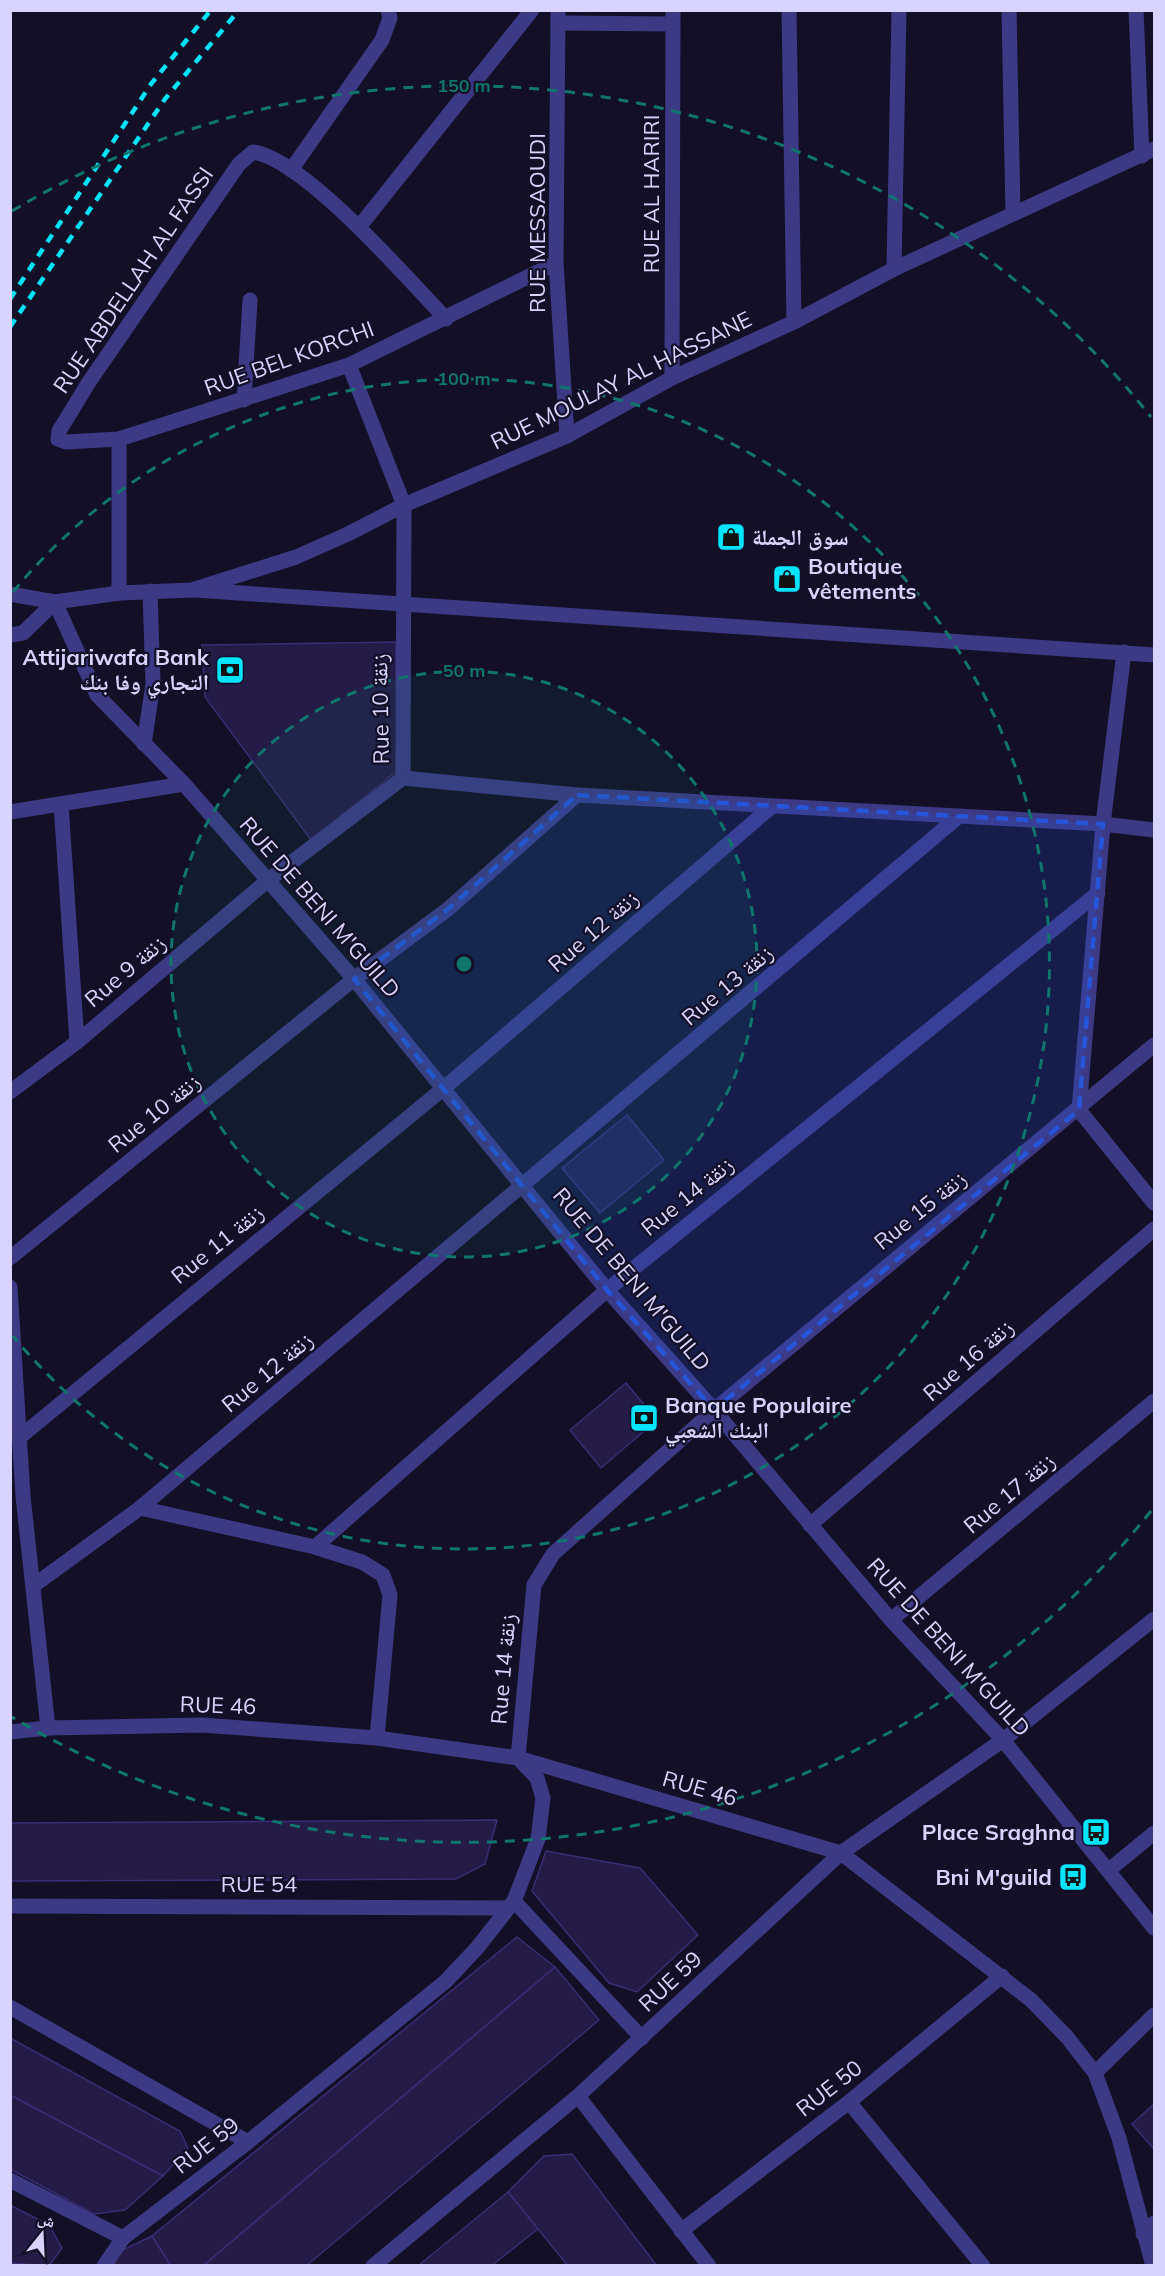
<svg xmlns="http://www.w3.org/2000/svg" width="1165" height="2276" viewBox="0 0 1165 2276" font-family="Mulish,'Noto Naskh Arabic',sans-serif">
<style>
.building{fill:#241b47;stroke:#3b2d73;stroke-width:1.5}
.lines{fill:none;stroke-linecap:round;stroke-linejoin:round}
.service{stroke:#3d3a85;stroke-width:15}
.minor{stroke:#3d3a85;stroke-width:15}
.tertiary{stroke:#3d3a85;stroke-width:15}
.rail{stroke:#00e5ff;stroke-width:4.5;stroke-dasharray:9 8;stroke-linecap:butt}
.marked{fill:#2655da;fill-opacity:0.2;stroke:#2655da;stroke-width:4.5;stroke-dasharray:12 8;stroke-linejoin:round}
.ring{fill:none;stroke:#0f766e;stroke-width:3;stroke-dasharray:10 8}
.labels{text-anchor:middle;stroke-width:4.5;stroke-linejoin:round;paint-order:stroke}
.street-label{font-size:22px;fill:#d9d4ff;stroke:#130f26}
.poi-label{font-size:22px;font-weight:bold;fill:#d9d4ff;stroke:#130f26;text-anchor:start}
.centre{fill:#0f766e;stroke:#130f26;stroke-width:3}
.ring-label{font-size:18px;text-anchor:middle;font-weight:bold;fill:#0f766e;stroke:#130f26;stroke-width:4.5;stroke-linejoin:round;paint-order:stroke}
</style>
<rect width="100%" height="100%" fill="#130f26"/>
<g class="building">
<path d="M396 642 397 771 311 840 205 697 202 645Z"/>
<path d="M627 1115 664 1160 600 1213 562 1168Z"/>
<path d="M626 1383 657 1420 601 1468 570 1430Z"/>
<path d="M497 1820 485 1864 456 1879 10 1881V1823Z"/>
<path d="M546 1851 640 1868 698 1935 637 1992 609 1983 532 1891Z"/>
<path d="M517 1937 555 1967 203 2266H171L152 2236Z"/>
<path d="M555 1967 599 2020 306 2266H203Z"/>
<path d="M10 2038 180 2131 188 2148 163 2176 10 2095Z"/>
<path d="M10 2095 163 2176 125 2210 94 2214 10 2169Z"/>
<path d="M1154 2104V2149L1132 2124Z"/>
<path d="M572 2154 657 2266H568L508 2192 544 2156Z"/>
<path d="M508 2192 538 2229 491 2266H418Z"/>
<path d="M10 2205 49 2225 62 2248 49 2266 10 2263Z"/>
<path d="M152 2236 171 2266H108L112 2255Z"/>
</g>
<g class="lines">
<path class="service" d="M1143 2234 1154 2223"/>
<g class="minor">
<path d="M558 10 556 263 567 436"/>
<path d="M789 10 794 322"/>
<path d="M1009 10 1013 214"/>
<path d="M1136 10 1142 156"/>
<path d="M559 23 673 24"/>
<path d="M291 170 382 40 390 18 388 10"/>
<path d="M359 227 532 10"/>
<path d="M894 269 899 10"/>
<path d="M446 319C408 279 304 159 253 152L239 164 89 382 59 431 58 439 66 442 119 439 349 365 556 263"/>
<path d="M349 365 404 505 403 778"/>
<path d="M672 378 673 10"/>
<path d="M244 400 250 300"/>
<path d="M119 439V593"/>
<path d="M195 590 1154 655"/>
<path d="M1124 652 1103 824 1079 1110 1154 1203"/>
<path d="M403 778 577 795 1103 824 1154 830"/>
<path d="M61 804 77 1042"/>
<path d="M10 812 184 784"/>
<path d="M10 1092 77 1042 267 881 403 778"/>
<path d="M10 1258 354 979 448 909 577 795"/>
<path d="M10 1287 23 1496 48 1728"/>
<path d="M20 1437 444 1088 771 807"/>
<path d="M140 1508 315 1547 362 1562 383 1575 390 1595 377 1738"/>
<path d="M810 1525 1154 1229"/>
<path d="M315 1547 607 1290 1098 893"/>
<path d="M33 1586 140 1508 958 817"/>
<path d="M891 1620 1154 1401"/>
<path d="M10 1732 48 1728 202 1725 377 1738 518 1758 841 1853 1031 2000 1067 2037 1095 2073 1119 2138 1153 2266"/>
<path d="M1003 1740 1154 1619"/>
<path d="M1109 1870 1154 1833"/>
<path d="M514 1901 642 2038"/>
<path d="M10 1906 508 1908"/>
<path d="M10 2007 248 2142"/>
<path d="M1095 2073 1154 2015"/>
<path d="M578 2096 709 2266"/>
<path d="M849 2102 983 2266"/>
<path d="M10 2180 123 2238"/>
<path d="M681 2231 849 2102 1002 1976"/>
<path d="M104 2266 123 2238 248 2142 446 1981 477 1948 514 1901 538 1839 543 1798 537 1778 518 1758 534 1585 553 1554 714 1410 1154 1045"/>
</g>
<g class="tertiary">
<path d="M10 594 55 602 119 593 192 590 296 557 348 534 404 505 567 436 672 378 794 322 894 269 1154 149"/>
<path d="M55 602 97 695 184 784 354 979 607 1290 714 1410 891 1620 1003 1740 1154 1928"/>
<path d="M10 635 23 633 55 602"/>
<path d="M144 744 153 684 150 591"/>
<path d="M373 2266 578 2096 841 1853 1003 1740"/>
</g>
<g class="rail">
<path d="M10 299 151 84 211 10"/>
<path d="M10 327 165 99 239 10"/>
</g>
</g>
<path class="marked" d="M577 795 1103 824 1079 1110 714 1410 607 1290 354 979 448 909Z"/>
<circle cx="464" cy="964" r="293" fill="#0f766e" fill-opacity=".12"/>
<g class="ring">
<circle cx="464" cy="964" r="293"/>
<path d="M13 592A585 585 0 1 1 13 1336"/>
<path d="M1151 1511A878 878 0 0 1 12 1717M12 211A878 878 0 0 1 1151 417"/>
</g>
<defs>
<g id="shop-square" transform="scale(1.5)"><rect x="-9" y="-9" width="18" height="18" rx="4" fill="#00e5ff" stroke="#130f26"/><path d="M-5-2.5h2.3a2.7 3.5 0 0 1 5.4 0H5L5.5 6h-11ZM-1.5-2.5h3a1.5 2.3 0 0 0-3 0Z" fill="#111"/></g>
<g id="bank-square" transform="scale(1.5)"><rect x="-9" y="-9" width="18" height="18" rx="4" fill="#00e5ff" stroke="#130f26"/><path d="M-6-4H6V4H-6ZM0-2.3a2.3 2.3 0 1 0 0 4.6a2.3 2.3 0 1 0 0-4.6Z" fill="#111"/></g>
<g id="bus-square" transform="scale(1.5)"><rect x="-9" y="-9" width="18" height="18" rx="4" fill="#00e5ff" stroke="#130f26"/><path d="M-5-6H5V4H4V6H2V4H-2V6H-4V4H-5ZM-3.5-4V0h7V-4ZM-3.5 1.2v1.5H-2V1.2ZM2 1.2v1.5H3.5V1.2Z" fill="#111"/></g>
</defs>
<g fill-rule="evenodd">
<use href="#shop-square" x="731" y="537"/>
<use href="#shop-square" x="787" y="579"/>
<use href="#bank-square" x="230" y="670"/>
<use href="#bank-square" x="644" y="1418"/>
<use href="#bus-square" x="1096" y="1832"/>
<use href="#bus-square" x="1073" y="1877"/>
</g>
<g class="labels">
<g class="street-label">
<text transform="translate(651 194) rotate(-90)" y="8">RUE AL HARIRI</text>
<text transform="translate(537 223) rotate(-90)" y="8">RUE MESSAOUDI</text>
<text transform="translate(133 280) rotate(-56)" y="8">RUE ABDELLAH AL FASSI</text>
<text transform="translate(289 358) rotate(-20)" y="8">RUE BEL KORCHI</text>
<text transform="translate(621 380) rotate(-26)" y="8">RUE MOULAY AL HASSANE</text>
<text transform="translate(380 709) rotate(-91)" y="8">Rue 10 زنقة</text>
<text transform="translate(320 907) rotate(49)" y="8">RUE DE BENI M'GUILD</text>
<text transform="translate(593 931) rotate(-41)" y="8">Rue 12 زنقة</text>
<text transform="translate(125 971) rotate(-40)" y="8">Rue 9 زنقة</text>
<text transform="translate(727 985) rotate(-40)" y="8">Rue 13 زنقة</text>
<text transform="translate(154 1113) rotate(-39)" y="8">Rue 10 زنقة</text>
<text transform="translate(687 1196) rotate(-39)" y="8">Rue 14 زنقة</text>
<text transform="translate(920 1210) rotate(-39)" y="8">Rue 15 زنقة</text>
<text transform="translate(217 1244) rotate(-39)" y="8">Rue 11 زنقة</text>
<text transform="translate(632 1279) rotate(50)" y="8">RUE DE BENI M'GUILD</text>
<text transform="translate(968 1360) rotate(-41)" y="8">Rue 16 زنقة</text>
<text transform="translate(267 1372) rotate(-40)" y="8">Rue 12 زنقة</text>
<text transform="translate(1009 1493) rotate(-40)" y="8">Rue 17 زنقة</text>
<text transform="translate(949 1647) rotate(48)" y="8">RUE DE BENI M'GUILD</text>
<text transform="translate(503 1669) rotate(-85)" y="8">Rue 14 زنقة</text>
<text transform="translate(218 1705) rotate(2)" y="8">RUE 46</text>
<text transform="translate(700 1788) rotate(16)" y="8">RUE 46</text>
<text x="259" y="1892">RUE 54</text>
<text transform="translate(670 1981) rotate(-43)" y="8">RUE 59</text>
<text transform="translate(829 2088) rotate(-38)" y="8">RUE 50</text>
<text transform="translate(206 2145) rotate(-38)" y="8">RUE 59</text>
</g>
<g class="poi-label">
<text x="752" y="545">سوق الجملة</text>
<text x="808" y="574">Boutique<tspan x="808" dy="25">vêtements</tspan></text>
<text x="209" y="665" text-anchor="end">Attijariwafa Bank<tspan x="209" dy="25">التجاري وفا بنك</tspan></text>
<text x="665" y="1413">Banque Populaire<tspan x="665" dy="25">البنك الشعبي</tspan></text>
<text x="1075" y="1840" text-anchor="end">Place Sraghna</text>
<text x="1052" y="1885" text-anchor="end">Bni M'guild</text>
</g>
</g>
<circle cx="464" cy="964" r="9" class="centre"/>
<g class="ring-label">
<text x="464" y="92">150 m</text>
<text x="464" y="385">100 m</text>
<text x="464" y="677">50 m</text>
</g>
<rect width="1165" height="2276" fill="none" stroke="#d9d4ff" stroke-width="24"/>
<g transform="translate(42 2234) rotate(18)" stroke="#130f26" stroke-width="4.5" paint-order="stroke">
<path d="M0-4.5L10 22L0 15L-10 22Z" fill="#d9d4ff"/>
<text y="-9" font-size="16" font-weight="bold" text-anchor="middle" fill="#d9d4ff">ش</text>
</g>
</svg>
